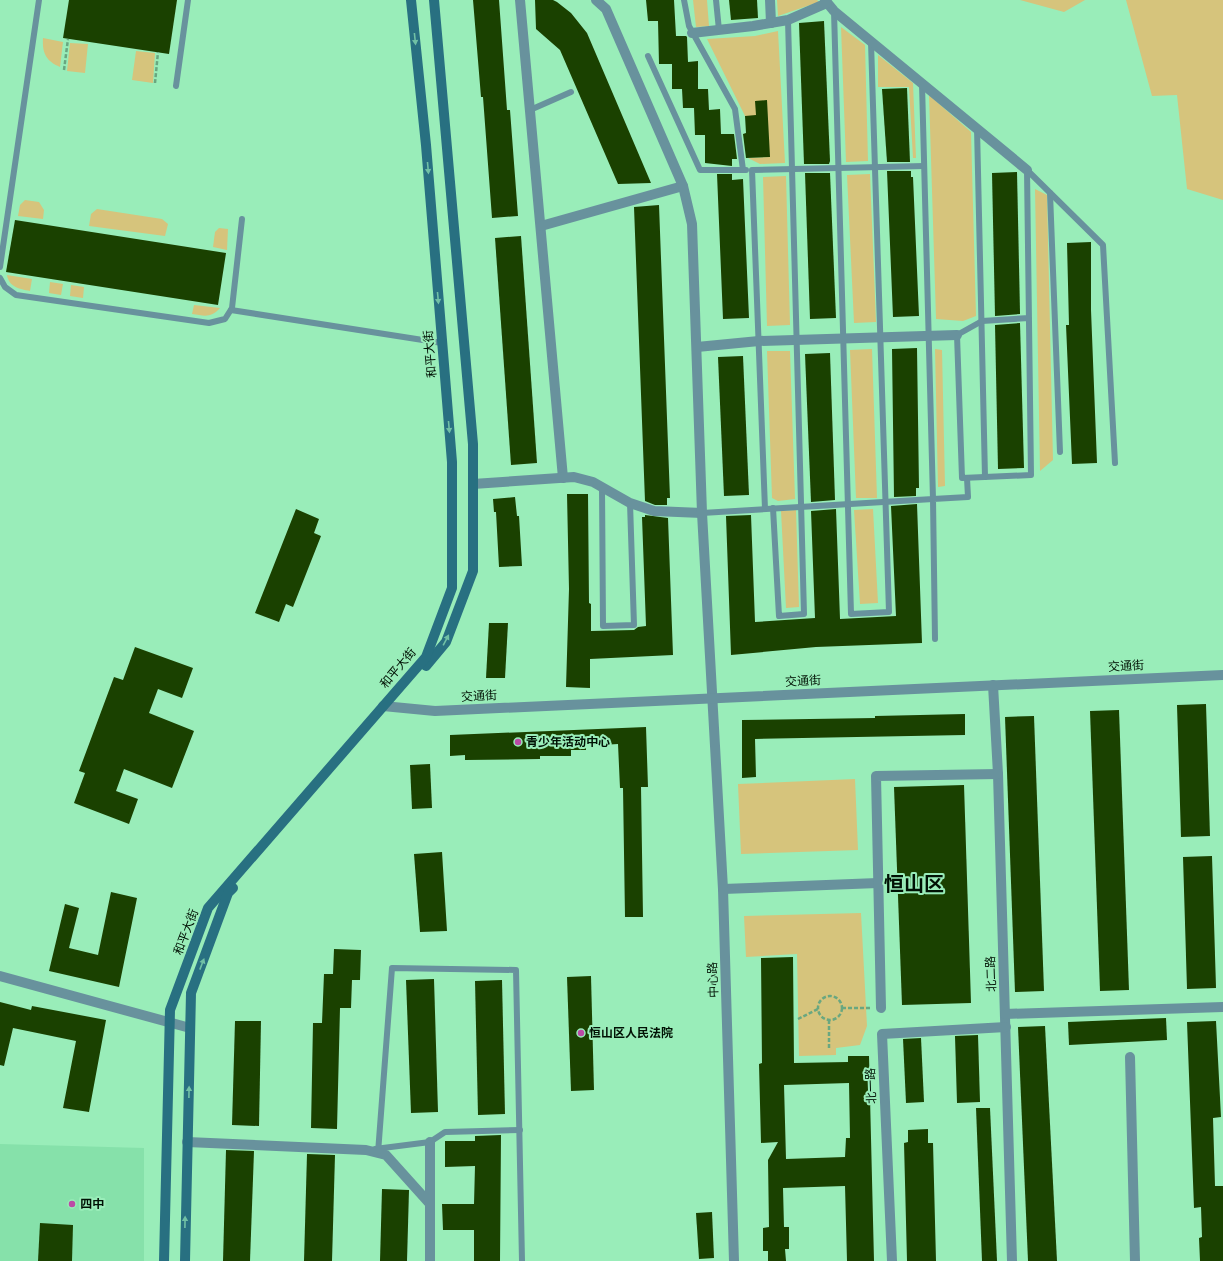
<svg xmlns="http://www.w3.org/2000/svg" width="1223" height="1261" viewBox="0 0 1223 1261" font-family="'Space Grotesk','Noto Sans SC',sans-serif">
<style>
.built{fill:#86e1aa}
.green{fill:#d6c47c}
.building{fill:#1a4100;fill-rule:evenodd}
.lines{fill:none;stroke-linecap:round;stroke-linejoin:round}
.path{stroke:#69a780;stroke-width:2.5;stroke-dasharray:4 2;stroke-linecap:butt}
.service{stroke:#68929d;stroke-width:6}
.minor{stroke:#68929d;stroke-width:10}
.tertiary{stroke:#68929d;stroke-width:10}
.secondary{stroke:#287081;stroke-width:10}
.oneway{fill:#71c1a5}
.poi-dot{fill:#bc4aa6;stroke:#99edb9;stroke-width:1.5}
.labels{text-anchor:middle;stroke-width:4;stroke-linejoin:round;paint-order:stroke}
.street-label{font-size:12px;fill:#001104;stroke:#99edb9}
.poi-label{font-size:12px;font-weight:bold;fill:#001104;stroke:#99edb9;text-anchor:start}
.town-label{font-size:20px;font-weight:bold;fill:#001104;stroke:#99edb9}
</style>
<rect width="100%" height="100%" fill="#99edb9"/>
<path class="built" d="M0 1144 144 1148V1261H0Z"/>
<g class="green">
<path d="M693 0H707L709 26 696 27Z"/>
<path d="M777 0H817L819 2 778 16Z"/>
<path d="M1020 0H1085L1064 12Z"/>
<path d="M1126 0H1223V200L1187 189 1177 95 1152 96Z"/>
<path d="M841 27 865 45 868 161 846 162Z"/>
<path d="M778 31 785 163 760 164 748 158 770 157 745 116 707 39 755 36Z"/>
<path d="M43 38 63 42 60 67C46 61 42 53 43 38Z"/>
<path d="M70 43 88 44 85 73 67 71Z"/>
<path d="M136 51 155 53 153 83 132 80Z"/>
<path d="M878 55 913 83 916 158H913L909 87H878Z"/>
<path d="M929 95 971 132 976 316 963 321 936 319Z"/>
<path d="M870 174 876 322 854 323 847 175Z"/>
<path d="M786 176 790 325 767 326 763 177Z"/>
<path d="M1035 189 1047 195 1053 460 1040 471Z"/>
<path d="M25 200 39 202 44 210 43 219 18 216 20 205Z"/>
<path d="M97 209 162 219 168 224 165 236 89 226 91 214Z"/>
<path d="M219 228 228 229 227 250 213 247 215 232Z"/>
<path d="M7 275 32 279 30 291C19 289 9 287 7 275Z"/>
<path d="M50 282 63 284 61 295 49 293Z"/>
<path d="M71 285 84 287 83 298 70 296Z"/>
<path d="M194 305 220 308C211 318 205 316 192 314Z"/>
<path d="M872 349 877 498H856L850 350Z"/>
<path d="M935 349 942 350 945 486 938 487Z"/>
<path d="M767 351H790L795 499 778 501 772 498Z"/>
<path d="M873 509 878 603 860 604 854 510Z"/>
<path d="M796 510 799 607 786 608 781 511Z"/>
<path d="M855 779 858 850 741 854 738 784Z"/>
<path d="M861 913 867 1026 860 1045 836 1048V1055L799 1056 797 954 746 957 744 916Z"/>
</g>
<g class="building">
<path d="M69 0H177L169 54 63 38Z"/>
<path d="M473 0H499L507 110H510L518 216 492 218 483 97H481Z"/>
<path d="M535 0H553L557 2 571 13 587 33 651 183 618 184 560 50 536 29Z"/>
<path d="M646 0H674L676 36H686L687 37 688 62 698 61V89H708L709 110 720 109 721 134H734L737 159H732V166L705 163V135H695L694 108H683L682 89H672V64H659L658 21H648Z"/>
<path d="M729 0H757L758 18 731 20Z"/>
<path d="M824 21 830 161 829 164H804L799 23Z"/>
<path d="M907 88 910 162H887L882 89Z"/>
<path d="M767 100 770 157 746 158 743 134 746 133 745 116 756 115 755 101Z"/>
<path d="M887 171H911V177H913L919 316 893 317Z"/>
<path d="M1017 172 1020 312V314L995 316 992 173Z"/>
<path d="M805 173H830L836 318 810 319Z"/>
<path d="M717 174H732V180L743 179 749 318 723 319Z"/>
<path d="M659 205 670 498H667V505H655L645 501 634 207Z"/>
<path d="M15 220 226 253 218 305 6 272Z"/>
<path d="M521 236 537 463 511 465 495 238Z"/>
<path d="M1091 242V310L1097 463 1072 464 1066 325H1069L1067 243Z"/>
<path d="M1020 323 1024 468 998 469 995 325Z"/>
<path d="M917 348 919 488H916V496L894 497 892 349Z"/>
<path d="M830 353 835 500 811 502 805 354Z"/>
<path d="M743 356 749 495 724 496 718 357Z"/>
<path d="M567 494H588L589 603 591 604V631L634 630 638 627 646 626 642 517H645V515L668 518 673 655 590 659V688L566 687 569 589Z"/>
<path d="M515 497 517 516H519L522 566 499 567 496 512H494L493 499Z"/>
<path d="M917 504 922 643 816 647 731 655 726 516 751 515 755 622 815 618 811 511 836 509 840 619 896 616 891 506Z"/>
<path d="M296 509 319 519 314 533 321 536 293 607 286 604 279 622 255 613Z"/>
<path d="M489 623H508L505 678H486Z"/>
<path d="M135 647 193 668 182 698 158 689 149 713 194 731 172 788 124 769 116 791 138 799 129 824 74 803 85 773 79 771 114 677 123 680Z"/>
<path d="M1206 704 1210 836 1181 837 1177 705Z"/>
<path d="M1119 710 1129 990 1100 991 1090 711Z"/>
<path d="M965 714V735L755 739 756 777 742 778V720L875 718V716Z"/>
<path d="M1034 716 1044 991 1015 992 1005 717Z"/>
<path d="M646 727 648 787H641L643 917H625L623 788H620L618 744 586 746V750H571V756H540V759L465 760V755L450 756V735Z"/>
<path d="M430 764 432 808 412 809 410 765Z"/>
<path d="M964 785 971 1003 902 1005 894 787Z"/>
<path d="M442 852 447 931 420 932 414 854Z"/>
<path d="M1212 856 1216 988 1187 989 1183 857Z"/>
<path d="M111 892 137 898 119 987 49 971 65 904 79 908 69 948 98 955Z"/>
<path d="M334 949 361 950 360 980H352L351 1008H340L337 1129 311 1128 313 1023H322L324 974H333Z"/>
<path d="M793 957 794 1063 848 1062V1056H869L874 1261H847L845 1186 783 1188 784 1227H789V1249H785L786 1261H768V1251H763V1228L769 1227 768 1160 778 1142 761 1143 759 1064 762 1063 761 958ZM849 1083 850 1138H846L845 1157 786 1159 784 1085Z"/>
<path d="M591 976 594 1090 571 1091 567 977Z"/>
<path d="M434 979 438 1112 411 1113 406 980Z"/>
<path d="M502 980 505 1114 478 1115 475 981Z"/>
<path d="M0 1002 31 1010 32 1006 106 1020 89 1112 63 1108 76 1041 13 1028 4 1066 0 1065Z"/>
<path d="M1166 1018 1167 1040 1069 1045 1068 1022Z"/>
<path d="M235 1021H261L259 1126 232 1125Z"/>
<path d="M1216 1021 1221 1117 1213 1118 1215 1186H1223V1261H1200L1199 1238 1202 1237 1201 1207 1194 1208 1187 1022Z"/>
<path d="M1045 1026 1057 1261H1028L1018 1027Z"/>
<path d="M978 1035 980 1102 957 1103 955 1036Z"/>
<path d="M921 1038 924 1102 906 1103 903 1039Z"/>
<path d="M976 1108H990L997 1261H982Z"/>
<path d="M928 1129V1143H933L936 1261H907L904 1143 908 1142V1130Z"/>
<path d="M501 1135 500 1261H474V1230H443L442 1204H474L475 1166 445 1167V1141H475V1136Z"/>
<path d="M226 1150 254 1151 250 1261H223Z"/>
<path d="M307 1154 335 1155 332 1261H304Z"/>
<path d="M382 1189 409 1190 407 1261H380Z"/>
<path d="M712 1212 714 1258 699 1259 696 1213Z"/>
<path d="M40 1223 73 1225 72 1261H38Z"/>
</g>
<g class="lines">
<g class="path">
<path d="M64 70 68 39"/>
<path d="M155 83 158 52"/>
<circle cx="830" cy="1008" r="12"/>
<path d="M842 1008H870"/>
<path d="M798 1019 818 1009"/>
<path d="M829 1020V1048"/>
</g>
<g class="service">
<path d="M684 0 689 26 735 109 743 170"/>
<path d="M716 0 719 30"/>
<path d="M834 11 851 614 889 612 871 42"/>
<path d="M648 56 700 170H746"/>
<path d="M176 86 188 0"/>
<path d="M530 110 571 92"/>
<path d="M977 128 985 477"/>
<path d="M1050 193 1060 452"/>
<path d="M0 267 39 0"/>
<path d="M0 278 5 287 16 295 209 323 225 319 232 308 242 219"/>
<path d="M231 310 442 343"/>
<path d="M1029 318 982 321 957 335 962 478 1031 475 1027 170 1103 245 1115 463"/>
<path d="M602 487 603 626 634 625 630 503"/>
<path d="M773 508 779 616 804 614 788 20"/>
<path d="M765 509 752 170 924 166"/>
<path d="M702 513 933 499 922 84"/>
<path d="M935 639 933 499 968 497 967 478"/>
<path d="M375 1149 430 1142 445 1132 520 1130"/>
<path d="M378 1153 392 968 516 970 522 1261"/>
</g>
<g class="minor">
<path d="M520 0 563 478"/>
<path d="M770 0 771 23"/>
<path d="M825 0 834 11 1027 170"/>
<path d="M692 33 753 26 788 20 827 3"/>
<path d="M541 226 683 186"/>
<path d="M697 347 759 341 957 335"/>
<path d="M473 484 574 477 593 482 630 503 654 511 702 513"/>
<path d="M993 685 998 774 1012 1261"/>
<path d="M723 889 878 883"/>
<path d="M0 976 190 1028"/>
<path d="M881 1008 876 776 998 774"/>
<path d="M1005 1014 1223 1007"/>
<path d="M1130 1057 1135 1261"/>
<path d="M187 1142 366 1150 386 1155 430 1204"/>
<path d="M430 1142V1261"/>
<path d="M892 1261 882 1034 1006 1027"/>
</g>
<g class="tertiary">
<path d="M596 0 606 9 683 186 692 224 702 513 723 889 734 1261"/>
<path d="M383 706 435 711 1223 675"/>
</g>
<g class="secondary">
<path d="M426 666 446 642 473 571V444L434 0"/>
<path d="M164 1261 170 1010 208 908 426 657 452 588V462L426 145 411 0"/>
<path d="M185 1261 191 993 228 893 233 888"/>
</g>
</g>
<defs><path id="oneway-solid" d="M-6-.8H1V-3.2L6.5 0L1 3.2V.8H-6Z"/></defs>
<g class="oneway">
<use href="#oneway-solid" transform="translate(415 39) rotate(84)"/>
<use href="#oneway-solid" transform="translate(428 168) rotate(85)"/>
<use href="#oneway-solid" transform="translate(438 298) rotate(85)"/>
<use href="#oneway-solid" transform="translate(449 427) rotate(85)"/>
<use href="#oneway-solid" transform="translate(446 640) rotate(-62)"/>
<use href="#oneway-solid" transform="translate(202 964) rotate(-69)"/>
<use href="#oneway-solid" transform="translate(189 1092) rotate(-89)"/>
<use href="#oneway-solid" transform="translate(185 1222) rotate(-89)"/>
</g>
<g class="poi-dot">
<circle cx="518" cy="742" r="4"/>
<circle cx="581" cy="1033" r="4"/>
<circle cx="72" cy="1204" r="4"/>
</g>
<g class="labels">
<g class="street-label">
<text transform="translate(430 354) rotate(-95)" y="4">和平大街</text>
<text transform="translate(1126 666) rotate(-3)" y="4">交通街</text>
<text transform="translate(398 668) rotate(-50)" y="4">和平大街</text>
<text transform="translate(803 681) rotate(-3)" y="4">交通街</text>
<text transform="translate(479 696) rotate(-3)" y="4">交通街</text>
<text transform="translate(186 932) rotate(-69)" y="4">和平大街</text>
<text transform="translate(991 974) rotate(-92)" y="4">北二路</text>
<text transform="translate(713 980) rotate(-92)" y="4">中心路</text>
<text transform="translate(871 1086) rotate(-92)" y="4">北一路</text>
</g>
<g class="poi-label">
<text x="526" y="746">青少年活动中心</text>
<text x="589" y="1037">恒山区人民法院</text>
<text x="80" y="1208">四中</text>
</g>
<g class="town-label">
<text x="914" y="891">恒山区</text>
</g>
</g>
</svg>
